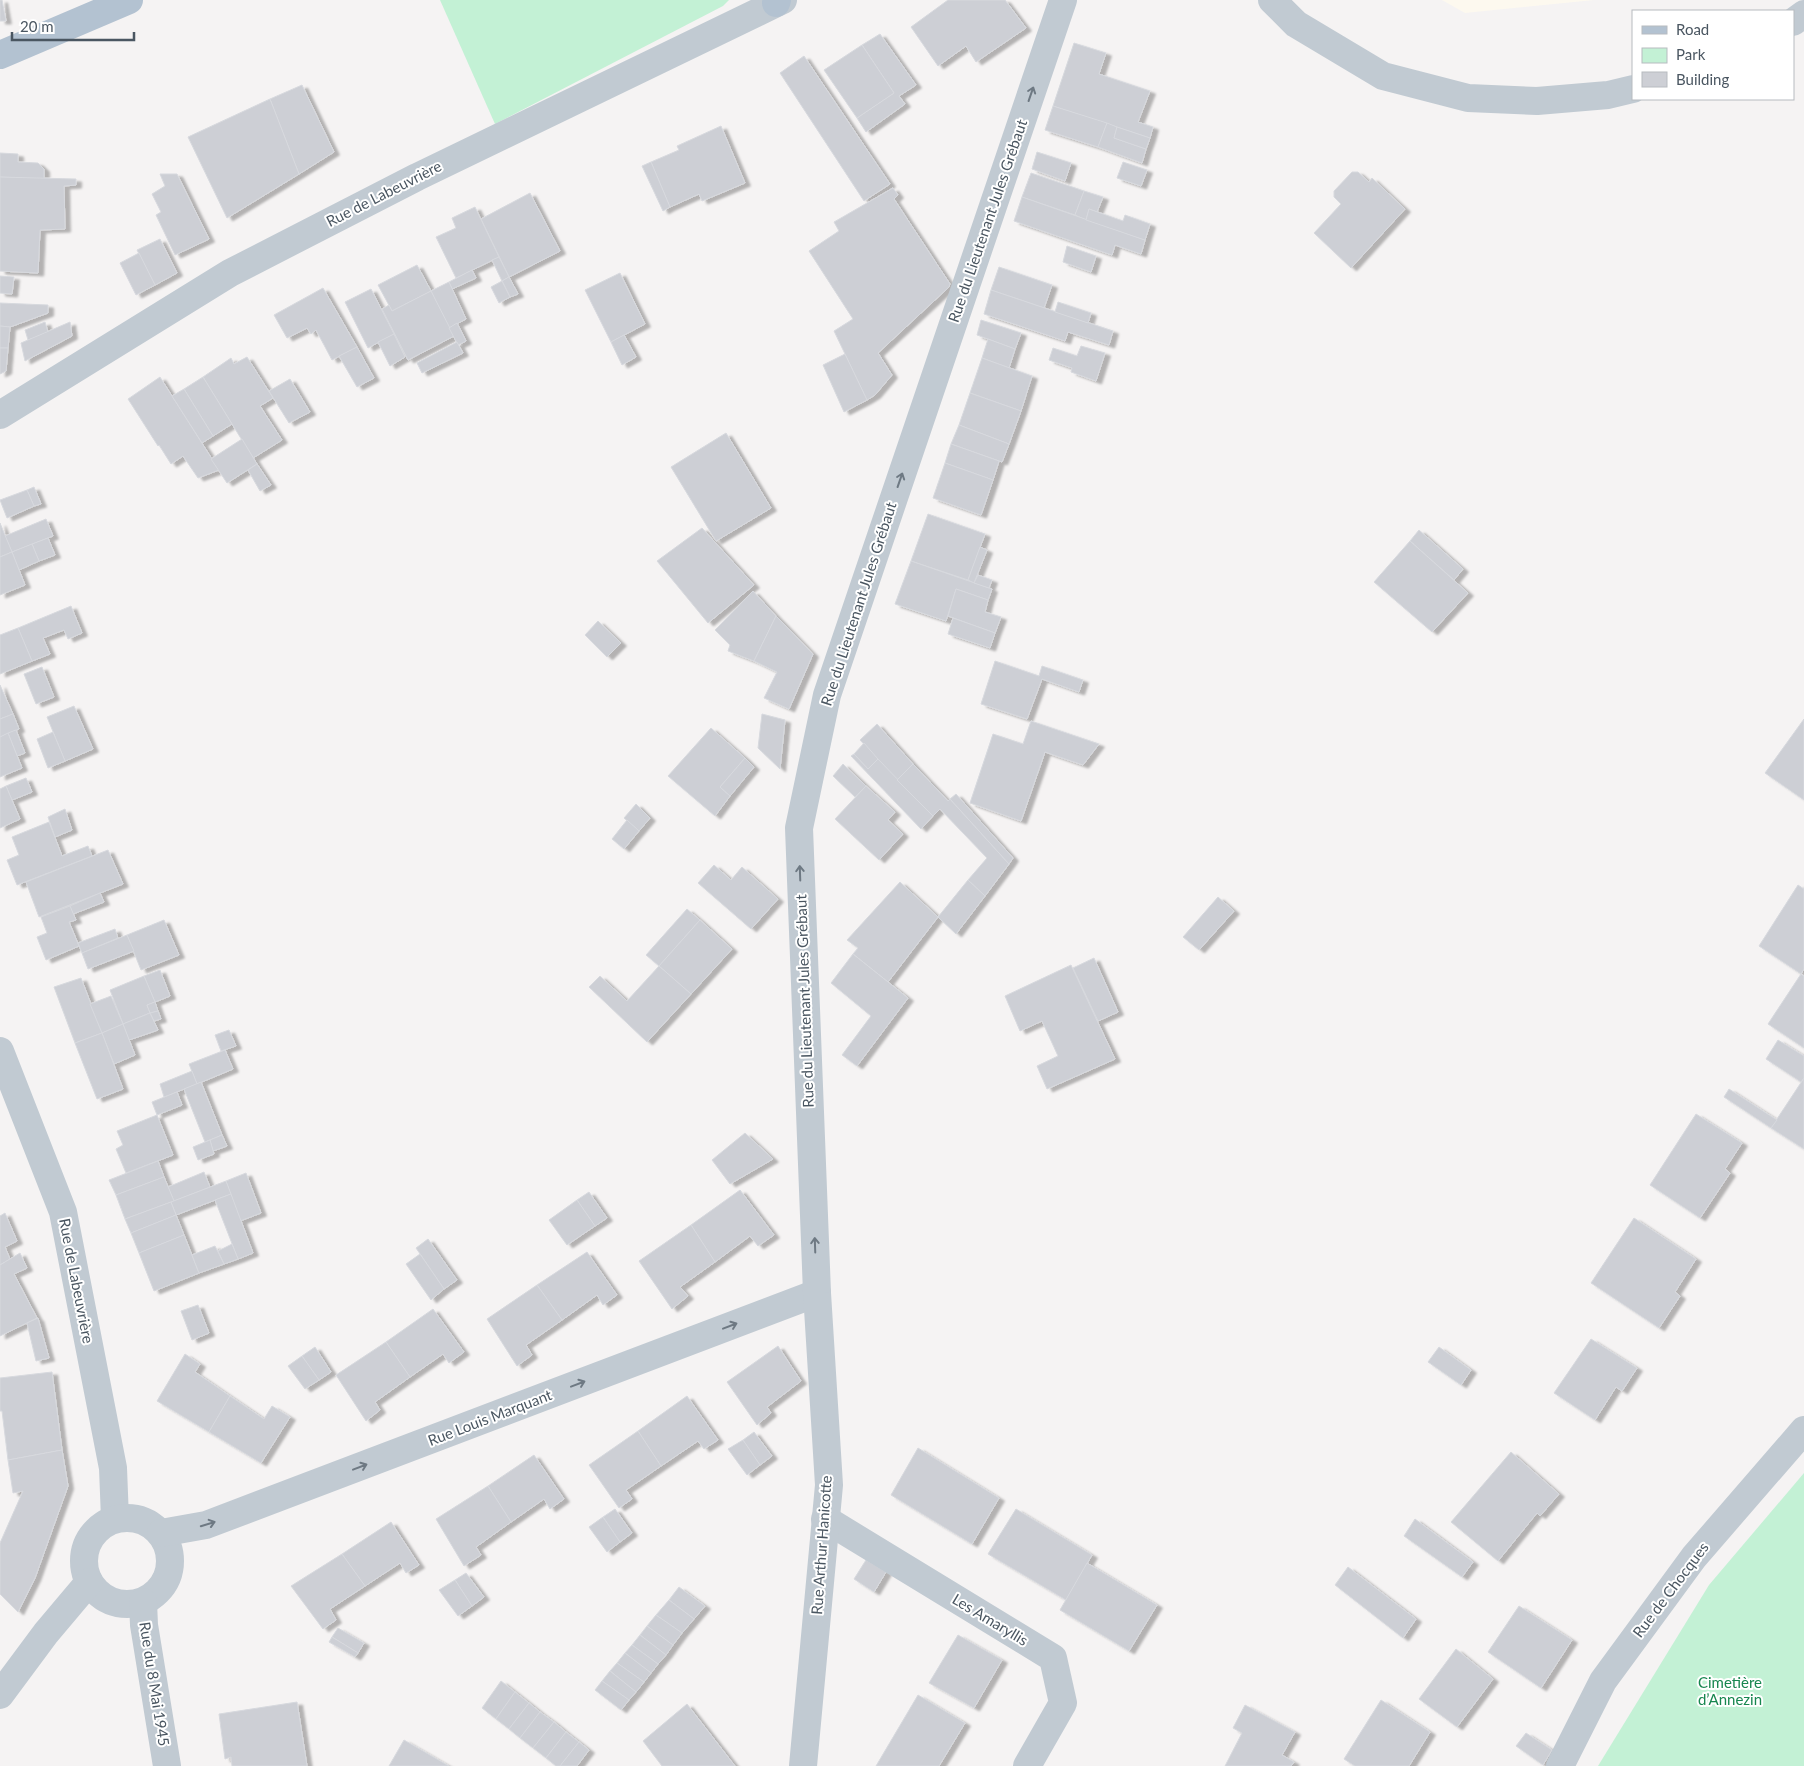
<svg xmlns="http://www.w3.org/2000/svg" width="1804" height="1766" viewBox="0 0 1804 1766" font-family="Lato,sans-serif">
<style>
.commercial{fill:#fdf9ef}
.green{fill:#c3f1d5}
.building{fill:#cdcfd5;stroke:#d7d9de;filter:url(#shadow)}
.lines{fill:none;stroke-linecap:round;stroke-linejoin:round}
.minor{stroke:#c1cad2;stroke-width:28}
.major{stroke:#b3c2d1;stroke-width:28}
.oneway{stroke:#6e7983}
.labels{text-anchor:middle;stroke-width:4;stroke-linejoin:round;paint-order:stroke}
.street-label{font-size:15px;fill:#4a5661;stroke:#fff}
.park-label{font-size:15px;fill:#17864f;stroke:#fff}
</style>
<defs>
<filter id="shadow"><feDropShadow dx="5.5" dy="3" stdDeviation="1" flood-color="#0004"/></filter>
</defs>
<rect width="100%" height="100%" fill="#f5f3f3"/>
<path class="commercial" d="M1442 0H1594L1465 13Z"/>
<g class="green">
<path d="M440 0H729L723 6 495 124Z"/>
<path d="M1804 1473V1766H1598L1709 1585Z"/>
</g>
<g class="building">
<path d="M0 0H2L6 21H0Z"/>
<path d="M948 0H1005L1026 28 976 62 966 46 938 66 911 27Z"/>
<path d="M880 34 916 85 899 96 905 104 866 132 857 118 894 93 862 45Z"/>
<path d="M1074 43 1106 53 1099 74 1150 91 1138 122 1153 127 1150 138 1053 106Z"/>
<path d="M862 45 894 93 857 118 824 70Z"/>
<path d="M804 56 890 184 864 201 780 73Z"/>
<path d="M302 85 334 152 299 174 270 99Z"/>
<path d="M270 99 299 174 227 218 188 137Z"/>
<path d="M1053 106 1107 123 1098 147 1045 130Z"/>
<path d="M1107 123 1117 127 1114 138 1146 149 1142 163 1098 147Z"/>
<path d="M721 126 745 183 702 201 699 194 670 207 651 162 679 150 677 146Z"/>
<path d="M1117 127 1150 138 1146 149 1114 138Z"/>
<path d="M1037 152 1071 163 1065 181 1032 169Z"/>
<path d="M0 153 18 154V162L38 163 44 169V179L0 177Z"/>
<path d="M651 162 670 207 663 211 642 166Z"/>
<path d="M1123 162 1147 170 1141 186 1117 178Z"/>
<path d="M1352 172H1358L1369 182 1372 178 1405 209 1351 268 1314 233 1341 204 1334 197V191Z"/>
<path d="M1031 173 1084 191 1075 215 1022 197Z"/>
<path d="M160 174H177L209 239 175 255 156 215 161 212 152 194 165 186Z"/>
<path d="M0 177 76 179V185L64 186 65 229 40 230 38 273 0 271Z"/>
<path d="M893 188 898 195 894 199 950 284 949 287 878 353 892 375 875 395 867 400 834 331 853 319 809 251 839 231 834 222Z"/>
<path d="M1084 191 1103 197 1097 212 1089 209 1086 220 1075 215Z"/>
<path d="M530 193 560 251 509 277 481 219Z"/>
<path d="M1022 197 1145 240 1141 254 1115 245 1112 255 1014 221Z"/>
<path d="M475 207 499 257 456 278 436 237 456 228 452 218Z"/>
<path d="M1089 209 1123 221 1125 215 1150 224 1145 240 1086 220Z"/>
<path d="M160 239 177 273 155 285 137 250Z"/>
<path d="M1067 246 1096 256 1091 272 1063 262Z"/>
<path d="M139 253 155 285 136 295 120 263Z"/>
<path d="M499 257 509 277 502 281 492 260Z"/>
<path d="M417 265 431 291 392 311 378 285Z"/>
<path d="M999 267 1052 285 1044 308 991 290Z"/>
<path d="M472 270 476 278 452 289 449 282Z"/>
<path d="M620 273 645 324 611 342 585 290Z"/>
<path d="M0 276 14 277 12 294 0 293Z"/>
<path d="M509 277 518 294 510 297 502 281Z"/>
<path d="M502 281 510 297 499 303 491 287Z"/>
<path d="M449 282 466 319 449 328 431 291Z"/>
<path d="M323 288 357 347 332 360 316 330 311 334 307 328 287 338 274 315Z"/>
<path d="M371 289 394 334 368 348 345 302Z"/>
<path d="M991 290 1113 331 1109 345 1068 332 1065 341 984 314Z"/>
<path d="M431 291 454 336 408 360 382 309 389 305 392 311Z"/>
<path d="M1058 302 1091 313 1088 323 1055 312Z"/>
<path d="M0 303 48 305V313L10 327 0 326Z"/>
<path d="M981 320 1021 333 1015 349 977 335Z"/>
<path d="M45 322 48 332 28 340 25 330Z"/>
<path d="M70 322 72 336 25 361 21 343Z"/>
<path d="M457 323 466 341 458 345 449 328Z"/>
<path d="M0 326 10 327 8 348H0Z"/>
<path d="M394 334 405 357 390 366 378 342Z"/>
<path d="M624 335 636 357 622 365 611 342Z"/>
<path d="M988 339 1015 349 1009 368 982 358Z"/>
<path d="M457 342 463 353 422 373 417 363Z"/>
<path d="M1081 346 1105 353 1096 381 1071 372 1072 368 1049 360 1053 348 1077 356Z"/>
<path d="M357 347 374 378 357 387 339 356Z"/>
<path d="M0 348H8L6 371 0 374Z"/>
<path d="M845 354 867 400 844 412 823 365Z"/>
<path d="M247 357 273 398 260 406 282 440 253 458 203 377 231 358 234 364Z"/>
<path d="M982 358 1032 376 1021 411 970 393Z"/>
<path d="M160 377 172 396 219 470 198 478 183 456 171 464 159 445 158 446 128 399Z"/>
<path d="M203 377 232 424 213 436 184 389Z"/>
<path d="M290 379 310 412 289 423 269 391Z"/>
<path d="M184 389 213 436 202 443 172 396Z"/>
<path d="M970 393 1021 411 1009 444 959 425Z"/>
<path d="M959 425 1009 444 1002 462 951 444Z"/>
<path d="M726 433 771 508 716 541 671 467Z"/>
<path d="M242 439 257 464 227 483 211 459Z"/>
<path d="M951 444 999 461 993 480 945 463Z"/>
<path d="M945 463 993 480 981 515 933 498Z"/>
<path d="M257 464 271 485 260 491 248 470Z"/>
<path d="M34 487 41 504 34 506 27 490Z"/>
<path d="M27 490 34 506 7 518 0 500Z"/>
<path d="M928 514 985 534 968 580 911 561Z"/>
<path d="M46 519 53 536 12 552 5 536Z"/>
<path d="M0 523 12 552 0 557Z"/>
<path d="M702 528 754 585 708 623 657 561Z"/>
<path d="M1419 530 1463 569 1454 580 1410 541Z"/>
<path d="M48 538 55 555 39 561 32 544Z"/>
<path d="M1410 541 1468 593 1432 632 1374 582Z"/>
<path d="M32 544 39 561 19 570 12 552Z"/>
<path d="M980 547 987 550 974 583 968 580Z"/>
<path d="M12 552 25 585 0 595V557Z"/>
<path d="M911 561 992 589 988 600 956 589 946 621 895 604Z"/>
<path d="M978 575 992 580 989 588 974 583Z"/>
<path d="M956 589 988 600 985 612 1001 617 995 633 948 616Z"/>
<path d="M753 591 776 616 754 661 728 651 730 645 715 630Z"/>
<path d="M71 606 82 633 68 639 64 630 43 638 50 654 32 661 18 628Z"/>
<path d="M776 616 813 654 789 709 764 698 777 672 754 661Z"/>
<path d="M953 618 995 633 990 648 948 634Z"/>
<path d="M598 621 621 643 607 657 585 635Z"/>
<path d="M18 628 32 661 0 674V635Z"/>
<path d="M995 661 1039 676 1042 666 1083 680 1079 692 1042 679 1027 719 981 704Z"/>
<path d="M42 667 54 697 36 704 24 674Z"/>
<path d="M0 685 13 714 0 719Z"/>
<path d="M74 706 93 749 65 761 47 717Z"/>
<path d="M13 714 19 729 0 737V719Z"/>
<path d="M762 714 785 720 780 769 758 748Z"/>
<path d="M1804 719V800L1765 773Z"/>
<path d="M1031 721 1099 744 1083 765 1045 752 1021 821 970 803 993 734 1023 744Z"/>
<path d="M877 724 913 764 897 780 860 740Z"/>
<path d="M711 728 745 758 720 787 730 796 715 816 668 776Z"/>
<path d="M16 730 25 753 17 756 8 733Z"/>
<path d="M53 732 65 761 48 768 37 739Z"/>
<path d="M8 733 22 768 0 777V737Z"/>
<path d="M864 743 878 759 868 769 854 754Z"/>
<path d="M854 754 868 769 878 759 933 816 921 829 851 756Z"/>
<path d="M745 758 754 767 730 796 720 787Z"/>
<path d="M843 764 866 786 855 797 833 776Z"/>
<path d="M913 764 948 801 950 799 1009 864 985 896 968 880 987 858 940 809 933 816 897 780Z"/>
<path d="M26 778 32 792 12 800 6 786Z"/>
<path d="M6 786 20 819 0 828V789Z"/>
<path d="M866 786 895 812 888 820 903 834 879 860 835 819Z"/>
<path d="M956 794 1013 858 1009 864 950 799Z"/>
<path d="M636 804 650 818 639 831 624 818Z"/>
<path d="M65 809 72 830 55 837 48 817Z"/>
<path d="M627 820 639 831 624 849 612 839Z"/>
<path d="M49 822 62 856 88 846 92 856 17 885 7 860 19 855 12 837Z"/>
<path d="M108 850 123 884 39 917 26 882Z"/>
<path d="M714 865 731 880 742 867 778 899 751 929 698 883Z"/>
<path d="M968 880 985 896 956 934 938 917Z"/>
<path d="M900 882 938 917 888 982 853 954 858 948 847 940Z"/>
<path d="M1798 885 1804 889V969L1801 974 1759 946Z"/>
<path d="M100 893 104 902 73 914 70 906Z"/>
<path d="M1218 897 1234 911 1199 950 1183 937Z"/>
<path d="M70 906 76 920 69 922 79 946 46 960 37 937 47 933 41 917Z"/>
<path d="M687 909 700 920 659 966 646 955Z"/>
<path d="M164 920 179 955 141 970 127 935Z"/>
<path d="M700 920 732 949 691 994 659 966Z"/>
<path d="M115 929 118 938 82 953 78 943Z"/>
<path d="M127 935 134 951 88 969 82 953Z"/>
<path d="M853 954 908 998 857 1066 842 1055 871 1016 831 983Z"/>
<path d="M1094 958 1118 1012 1098 1021 1073 968Z"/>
<path d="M1071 965 1115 1059 1047 1089 1037 1066 1058 1056 1042 1021 1020 1031 1005 996Z"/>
<path d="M659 966 691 994 647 1042 589 987 600 976 627 1001Z"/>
<path d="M160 970 170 996 155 1002 144 976Z"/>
<path d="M1801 974 1804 976V1048L1768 1024Z"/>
<path d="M144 976 155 1002 147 1005 150 1013 123 1024 110 990Z"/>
<path d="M81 978 102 1033 75 1043 54 987Z"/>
<path d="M111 996 123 1024 102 1033 90 1004Z"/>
<path d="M155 1002 158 1011 150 1013 147 1005Z"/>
<path d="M158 1011 161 1019 154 1021 150 1013Z"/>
<path d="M150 1013 158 1030 129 1040 123 1024Z"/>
<path d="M123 1024 135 1055 114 1064 102 1033Z"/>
<path d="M229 1030 236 1046 221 1051 215 1035Z"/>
<path d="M102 1033 123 1089 97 1099 75 1043Z"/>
<path d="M1778 1040 1804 1056V1078L1801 1082 1766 1059Z"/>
<path d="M225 1050 233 1069 197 1084 189 1064Z"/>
<path d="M192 1071 197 1084 164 1097 160 1084Z"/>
<path d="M1804 1078V1149L1771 1128Z"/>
<path d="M201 1082 222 1135 205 1142 184 1089Z"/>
<path d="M1729 1089 1777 1120 1771 1128 1724 1097Z"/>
<path d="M177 1092 182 1105 157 1115 152 1102Z"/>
<path d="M1696 1114 1742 1143 1725 1169 1730 1173 1700 1218 1650 1185Z"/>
<path d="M157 1115 173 1155 126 1173 116 1149 123 1145 117 1131Z"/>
<path d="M745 1133 773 1159 730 1184 712 1160Z"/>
<path d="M222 1135 227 1146 213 1151 210 1140Z"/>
<path d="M210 1140 214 1154 198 1160 193 1147Z"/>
<path d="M158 1161 164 1177 116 1195 109 1180Z"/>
<path d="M204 1172 210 1187 174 1201 168 1187Z"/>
<path d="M246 1173 261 1213 240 1221 226 1181Z"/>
<path d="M164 1177 174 1201 125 1219 116 1195Z"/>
<path d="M226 1181 231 1194 176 1215 171 1202Z"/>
<path d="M740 1190 774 1235 758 1246 750 1236 715 1262 691 1225Z"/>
<path d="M589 1192 607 1218 595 1226 577 1200Z"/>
<path d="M231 1194 253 1253 238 1259 215 1200Z"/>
<path d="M577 1200 595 1226 567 1245 549 1220Z"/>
<path d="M171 1202 176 1215 131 1233 125 1219Z"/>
<path d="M5 1213 17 1241 5 1247 10 1259 0 1265V1216Z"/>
<path d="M176 1215 184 1235 139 1253 131 1233Z"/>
<path d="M1634 1218 1696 1259 1675 1292 1680 1296 1659 1328 1591 1283Z"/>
<path d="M691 1225 715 1262 680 1287 688 1296 672 1309 639 1261Z"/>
<path d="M184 1235 199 1273 154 1291 139 1253Z"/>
<path d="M428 1239 457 1280 444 1289 416 1248Z"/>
<path d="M232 1244 238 1259 224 1264 218 1251Z"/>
<path d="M215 1246 224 1264 199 1273 192 1255Z"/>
<path d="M587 1252 617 1295 603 1305 597 1295 562 1320 537 1285Z"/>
<path d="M20 1253 27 1268 14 1274 37 1318 0 1336V1265Z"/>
<path d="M420 1254 444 1289 431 1300 406 1264Z"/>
<path d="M537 1285 562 1320 526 1345 532 1355 517 1366 487 1319Z"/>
<path d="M198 1305 209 1333 192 1340 181 1311Z"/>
<path d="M433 1309 464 1352 449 1363 443 1354 410 1377 386 1342Z"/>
<path d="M38 1318 49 1358 36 1361 27 1323Z"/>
<path d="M1591 1339 1637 1368 1622 1391 1616 1387 1595 1420 1554 1393Z"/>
<path d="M386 1342 410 1377 375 1402 380 1410 366 1421 336 1375Z"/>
<path d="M778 1346 801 1381 767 1407 771 1413 757 1425 727 1382Z"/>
<path d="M315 1347 331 1372 319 1380 302 1356Z"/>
<path d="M1439 1347 1471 1370 1461 1385 1428 1362Z"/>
<path d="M185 1354 200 1364 195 1372 230 1396 209 1432 157 1401Z"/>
<path d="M302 1356 319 1380 305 1389 288 1366Z"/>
<path d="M52 1372 62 1450 8 1460 2 1411H0V1378Z"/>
<path d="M230 1396 264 1419 272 1406 290 1417 261 1463 209 1432Z"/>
<path d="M687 1396 718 1440 704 1449 698 1441 661 1466 638 1431Z"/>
<path d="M638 1431 661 1466 626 1490 632 1499 619 1508 589 1465Z"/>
<path d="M754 1432 772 1456 760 1465 743 1440Z"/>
<path d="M743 1440 760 1465 747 1475 728 1449Z"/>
<path d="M918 1448 999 1498 972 1544 891 1495Z"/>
<path d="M62 1450 68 1486 35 1578 18 1612 0 1594V1543L23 1491 13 1493 8 1460Z"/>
<path d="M1511 1452 1559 1494 1540 1516 1537 1513 1498 1561 1451 1522Z"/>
<path d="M534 1455 564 1499 550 1509 544 1499 511 1522 488 1486Z"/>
<path d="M488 1486 511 1522 476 1547 481 1555 464 1566 436 1519Z"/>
<path d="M615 1509 632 1533 620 1542 603 1517Z"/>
<path d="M1016 1509 1092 1555 1066 1600 988 1554Z"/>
<path d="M603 1517 620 1542 607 1552 589 1527Z"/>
<path d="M1415 1519 1473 1562 1462 1577 1404 1536Z"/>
<path d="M391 1522 419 1565 406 1573 400 1563 365 1586 342 1554Z"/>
<path d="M342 1554 365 1586 330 1609 336 1620 323 1629 291 1586Z"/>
<path d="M866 1560 886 1572 874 1592 854 1579Z"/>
<path d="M1087 1563 1157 1605 1129 1651 1060 1610Z"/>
<path d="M1348 1567 1416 1619 1403 1638 1335 1585Z"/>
<path d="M466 1573 484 1597 472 1606 455 1580Z"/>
<path d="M455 1580 472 1606 458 1616 439 1590Z"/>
<path d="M679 1587 705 1606 694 1619 669 1600Z"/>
<path d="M669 1600 694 1619 682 1633 656 1615Z"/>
<path d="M1519 1606 1572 1640 1541 1688 1488 1652Z"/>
<path d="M656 1615 682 1633 673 1645 647 1626Z"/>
<path d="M647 1626 673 1645 666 1655 640 1635Z"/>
<path d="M338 1628 364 1643 358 1653 332 1637Z"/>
<path d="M640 1635 666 1655 658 1664 632 1645Z"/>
<path d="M958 1635 1002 1660 974 1708 929 1683Z"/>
<path d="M332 1637 358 1653 355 1657 329 1642Z"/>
<path d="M632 1645 658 1664 651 1673 625 1653Z"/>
<path d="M1456 1649 1493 1679 1457 1727 1419 1699Z"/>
<path d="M625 1653 651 1673 644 1682 617 1663Z"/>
<path d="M617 1663 644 1682 636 1692 610 1671Z"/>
<path d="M610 1671 636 1692 629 1700 602 1681Z"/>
<path d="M501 1681 515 1692 496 1719 482 1708Z"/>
<path d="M602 1681 629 1700 621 1710 595 1690Z"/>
<path d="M515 1692 529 1703 509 1729 496 1719Z"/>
<path d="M918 1695 965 1723 939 1766H876Z"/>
<path d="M1381 1700 1430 1732 1409 1766H1355L1344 1759Z"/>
<path d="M297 1702 307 1766H232L231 1757 225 1759 219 1714Z"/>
<path d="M529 1703 540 1712 520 1738 509 1729Z"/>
<path d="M687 1704 735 1766H662L643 1741Z"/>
<path d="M1245 1705 1295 1732 1282 1755 1294 1762 1291 1766H1225L1242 1733 1233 1728Z"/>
<path d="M540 1712 554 1722 533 1748 520 1738Z"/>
<path d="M554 1722 566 1732 546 1758 533 1748Z"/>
<path d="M566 1732 579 1742 560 1766H556L546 1758Z"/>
<path d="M1526 1733 1552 1750 1543 1765 1516 1746Z"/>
<path d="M404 1740 449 1766H389Z"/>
<path d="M579 1742 589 1750 577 1766H560Z"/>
</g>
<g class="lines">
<g class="minor">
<path d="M1272 0 1296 24 1383 76 1468 98 1537 101 1608 95 1633 89"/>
<path d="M1793 22 1804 14"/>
<path d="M0 415 230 273 417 177 783 0"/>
<path d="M0 1051 63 1212 113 1468 115 1519"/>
<circle cx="127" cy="1561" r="43"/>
<path d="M825 1519 1053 1658 1063 1703 1027 1766"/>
<path d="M161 1533 206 1525 817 1293"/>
<path d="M143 1602 144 1625 167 1766"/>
<path d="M0 1695 46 1633 89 1582"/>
<path d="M803 1766 829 1485 817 1293 799 828 827 695 1063 0"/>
<path d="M1560 1766 1603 1681 1694 1557 1804 1430"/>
</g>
<g class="major">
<path d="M776 3 777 0"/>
<path d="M0 55 129 0"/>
</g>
</g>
<defs><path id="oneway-shaft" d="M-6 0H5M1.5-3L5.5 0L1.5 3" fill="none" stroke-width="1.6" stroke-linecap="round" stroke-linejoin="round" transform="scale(1.25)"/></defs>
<g class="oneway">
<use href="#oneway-shaft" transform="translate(1031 94) rotate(-71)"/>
<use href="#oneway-shaft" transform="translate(900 480) rotate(-71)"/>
<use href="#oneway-shaft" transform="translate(800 873) rotate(-92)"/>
<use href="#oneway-shaft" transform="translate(815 1245) rotate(-92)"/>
<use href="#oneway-shaft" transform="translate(730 1326) rotate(-21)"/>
<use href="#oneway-shaft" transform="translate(578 1384) rotate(-21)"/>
<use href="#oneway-shaft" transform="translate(360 1467) rotate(-21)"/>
<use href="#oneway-shaft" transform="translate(208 1524) rotate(-17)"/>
</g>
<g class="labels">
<g class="street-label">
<text transform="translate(384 194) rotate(-27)" y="5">Rue de Labeuvrière</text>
<text transform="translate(988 221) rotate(-71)" y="5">Rue du Lieutenant Jules Grébaut</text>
<text transform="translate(859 604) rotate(-72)" y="5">Rue du Lieutenant Jules Grébaut</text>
<text transform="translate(805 1001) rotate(-92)" y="5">Rue du Lieutenant Jules Grébaut</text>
<text transform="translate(76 1281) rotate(79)" y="5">Rue de Labeuvrière</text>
<text transform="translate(490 1418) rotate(-21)" y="5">Rue Louis Marquant</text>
<text transform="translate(822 1545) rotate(-86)" y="5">Rue Arthur Hanicotte</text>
<text transform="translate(1671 1590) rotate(-53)" y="5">Rue de Chocques</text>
<text transform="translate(990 1620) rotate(31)" y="5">Les Amaryllis</text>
<text transform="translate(154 1684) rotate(81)" y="5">Rue du 8 Mai 1945</text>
</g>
<g class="park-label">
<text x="1730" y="1688">Cimetière<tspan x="1730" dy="17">d’Annezin</tspan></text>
</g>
</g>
<rect x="1632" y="10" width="162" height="90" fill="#ffffff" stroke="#b7bbc0"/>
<rect x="1642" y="26" width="25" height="8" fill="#b3c2d1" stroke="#b7bbc0"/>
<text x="1676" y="35" font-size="15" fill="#4a5661">Road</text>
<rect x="1642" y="48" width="25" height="15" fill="#c3f1d5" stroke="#b7bbc0"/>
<text x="1676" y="60" font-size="15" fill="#4a5661">Park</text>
<rect x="1642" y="72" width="25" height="15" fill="#cdcfd5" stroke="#b7bbc0"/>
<text x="1676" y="85" font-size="15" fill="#4a5661">Building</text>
<path d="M12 32v8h122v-8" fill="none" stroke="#4a5661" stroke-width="2.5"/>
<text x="20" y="32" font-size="15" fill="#4a5661" stroke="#ffffff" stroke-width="4" paint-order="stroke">20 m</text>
</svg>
